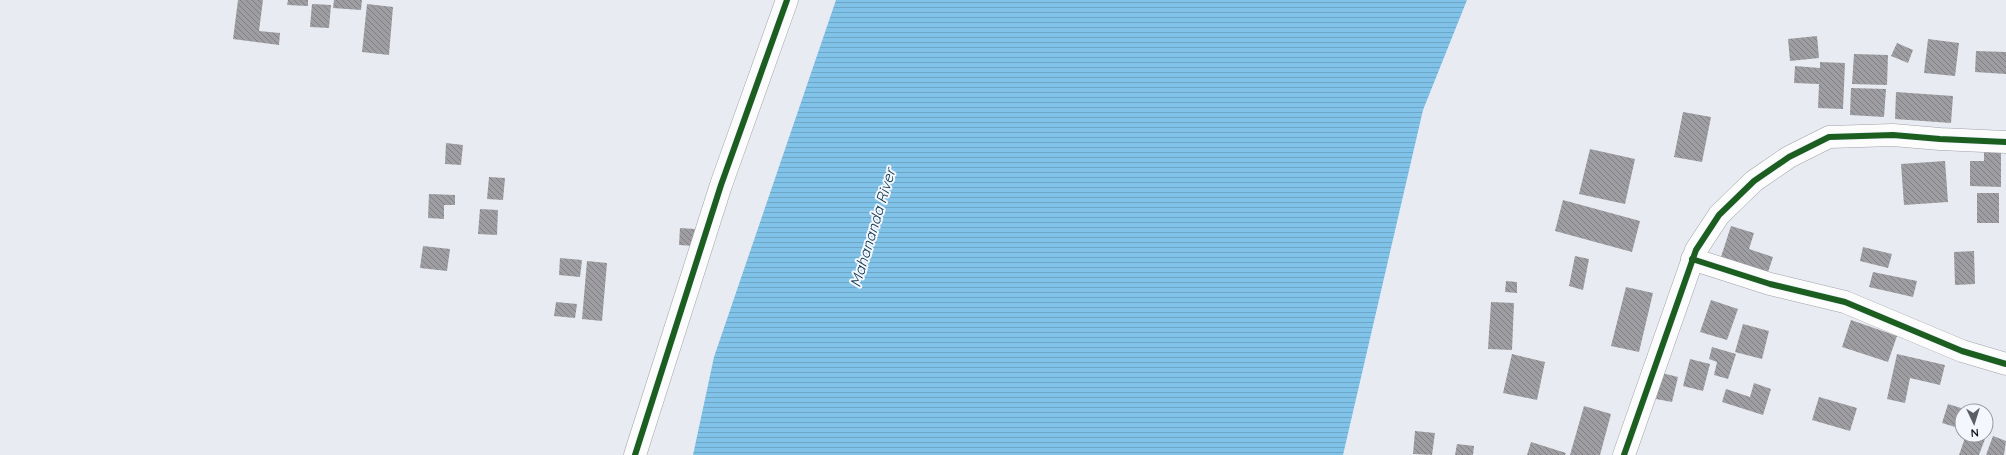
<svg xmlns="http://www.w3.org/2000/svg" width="2006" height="455" viewBox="0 0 2006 455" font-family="Quicksand,sans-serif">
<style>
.water{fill:url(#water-rules)}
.building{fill:url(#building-back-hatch)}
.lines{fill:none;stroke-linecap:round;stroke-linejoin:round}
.minor-casing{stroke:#9fa2a7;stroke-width:23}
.minor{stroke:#fcfcfd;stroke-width:22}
.cycleway-casing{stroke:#f4f7fe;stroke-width:8}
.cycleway{stroke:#1b5e20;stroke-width:6}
.labels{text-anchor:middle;stroke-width:4;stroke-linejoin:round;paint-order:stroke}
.water-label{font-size:15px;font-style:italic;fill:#093348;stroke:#f4f7fe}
</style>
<defs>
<pattern id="water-rules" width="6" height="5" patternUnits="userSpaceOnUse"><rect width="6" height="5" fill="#81c2e9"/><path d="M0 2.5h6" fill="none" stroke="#6ea6c7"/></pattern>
<pattern id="building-back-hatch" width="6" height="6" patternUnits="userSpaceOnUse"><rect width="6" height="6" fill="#9e9ea2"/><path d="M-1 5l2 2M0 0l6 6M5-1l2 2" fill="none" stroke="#7f7f83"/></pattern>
</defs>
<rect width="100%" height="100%" fill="#e8ebf2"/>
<path class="water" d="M836 0H1467L1423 110 1343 455H693L714 357Z"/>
<g class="building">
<path d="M238 0H263L259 31 280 33 279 45 233 39Z"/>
<path d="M288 0H308V6L287 5Z"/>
<path d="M334 0H362L361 10 333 8Z"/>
<path d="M312 4 331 5 329 28 310 27Z"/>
<path d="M367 4 393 7 389 55 362 52Z"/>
<path d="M1817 36 1819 58 1790 61 1788 39Z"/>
<path d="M1928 39 1959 43 1955 76 1924 73Z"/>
<path d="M1897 43 1913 50 1908 63 1891 56Z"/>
<path d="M1976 51 2006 52V74L1975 72Z"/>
<path d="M1854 54 1888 55 1887 85 1852 84Z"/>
<path d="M1820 62 1845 63 1843 109 1818 108 1819 84 1794 83 1795 66 1820 68Z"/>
<path d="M1851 88 1886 89 1884 117 1850 115Z"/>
<path d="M1896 92 1953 96 1951 123 1895 119Z"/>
<path d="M1683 112 1711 117 1702 162 1674 157Z"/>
<path d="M446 143 463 145 461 165 445 164Z"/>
<path d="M1590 149 1635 159 1625 204 1579 194Z"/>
<path d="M2001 149V187L1970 186V161H1984V150Z"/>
<path d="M1945 161 1948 202 1904 205 1901 164Z"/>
<path d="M489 177 505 178 503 200 487 199Z"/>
<rect x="1977" y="193" width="22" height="30"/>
<path d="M429 194 455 195V205H444V219L428 218Z"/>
<path d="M1563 200 1640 221 1632 252 1555 231Z"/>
<path d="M480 209 498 210 497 235 478 234Z"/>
<path d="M1731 226 1754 233 1749 249 1773 257 1766 278 1719 263Z"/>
<path d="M680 228 695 229 694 246 679 245Z"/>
<path d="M423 246 450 249 447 271 420 268Z"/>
<path d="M1863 247 1892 254 1888 268 1860 261Z"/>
<path d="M1974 251 1975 284 1955 285 1954 252Z"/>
<path d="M1575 256 1589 259 1583 290 1569 286Z"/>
<path d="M560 258 582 260 580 277 559 275Z"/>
<path d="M587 261 607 263 602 321 582 319Z"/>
<path d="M1873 272 1917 281 1913 297 1869 287Z"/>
<path d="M1506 281 1517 282V293L1505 292Z"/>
<path d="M1626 287 1653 293 1639 352 1611 346Z"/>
<path d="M1711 300 1738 309 1727 340 1700 332Z"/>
<path d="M556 302 577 304 575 318 554 316Z"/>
<path d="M1491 302 1514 303 1512 350 1488 349Z"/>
<path d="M1851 320 1897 336 1888 362 1842 347Z"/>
<path d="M1743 324 1769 331 1762 359 1735 352Z"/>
<path d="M1712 347 1736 354 1728 379 1714 375 1717 362 1709 359Z"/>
<path d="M1512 354 1545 362 1537 400 1503 393Z"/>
<path d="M1897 354 1945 365 1940 385 1910 378 1905 403 1887 399Z"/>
<path d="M1690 359 1710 364 1703 391 1683 386Z"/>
<path d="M1662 373 1678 377 1672 402 1656 399Z"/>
<path d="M1754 383 1771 389 1763 415 1722 402 1726 389 1750 397Z"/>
<path d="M1819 397 1857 408 1850 431 1812 420Z"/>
<path d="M1948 404 1971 411H1962V429L1942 423Z"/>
<path d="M1584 406 1611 414 1600 455H1570Z"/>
<path d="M1415 431 1435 433 1432 455 1413 454Z"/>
<path d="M1966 435H1974L1985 439 1979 455H1959Z"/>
<path d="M1993 436 2006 441 2004 455H1986Z"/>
<path d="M1531 442 1566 453 1565 455H1527Z"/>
<path d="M1457 444 1474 446 1473 455H1455Z"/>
</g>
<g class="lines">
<g class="minor-casing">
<g id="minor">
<path d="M1692 259 1770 284 1845 302 1962 351 2006 364"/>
<path d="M635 455 721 185 787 0"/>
<path d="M1624 455 1696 250 1719 215 1754 181 1789 157 1829 137 1893 135 1940 139 2006 142"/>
</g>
</g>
<use href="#minor" class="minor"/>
<g class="cycleway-casing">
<g id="cycleway">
<path d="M1692 259 1770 284 1845 302 1962 351 2006 364"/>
<path d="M635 455 721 185 787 0"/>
<path d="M1624 455 1696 250 1719 215 1754 181 1789 157 1829 137 1893 135 1940 139 2006 142"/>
</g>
</g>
<use href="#cycleway" class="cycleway"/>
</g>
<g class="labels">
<g class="water-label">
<text transform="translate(873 228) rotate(-73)" y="5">Mahananda River</text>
</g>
</g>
<g transform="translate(1974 423) rotate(176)"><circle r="19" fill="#f4f7fe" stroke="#999ba1"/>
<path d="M0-3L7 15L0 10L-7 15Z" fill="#5c5e63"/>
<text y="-6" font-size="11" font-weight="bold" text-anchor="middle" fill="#101216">N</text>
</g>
</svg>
